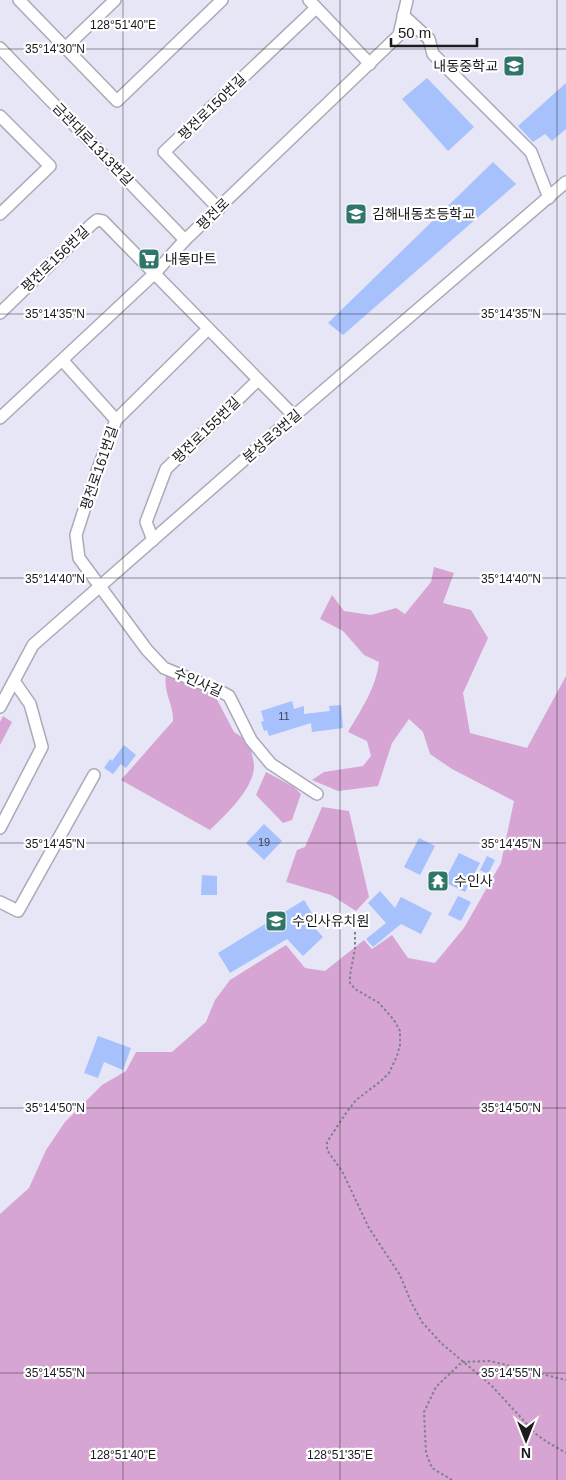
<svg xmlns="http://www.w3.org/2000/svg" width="566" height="1480" viewBox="0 0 566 1480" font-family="Helvetica,'Noto Sans KR',sans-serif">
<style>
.green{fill:#d7a5d3}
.building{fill:#a6c1fc}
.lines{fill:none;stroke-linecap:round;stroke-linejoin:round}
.street-casing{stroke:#aaaab8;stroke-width:14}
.path{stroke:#80808b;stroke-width:2;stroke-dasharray:2.5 2.5;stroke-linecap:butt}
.street{stroke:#fff;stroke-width:11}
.ticks{fill:none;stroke:#1a1a1f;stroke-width:1;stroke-opacity:0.45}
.labels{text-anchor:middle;stroke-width:4.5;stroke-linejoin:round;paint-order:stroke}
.number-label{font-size:11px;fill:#3d4456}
.poi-label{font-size:14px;fill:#1a1a1f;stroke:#fff;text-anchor:start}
.street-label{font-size:14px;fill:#1a1a1f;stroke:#fff}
.ticks-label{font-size:12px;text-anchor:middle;fill:#1a1a1f;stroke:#fff;stroke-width:4.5;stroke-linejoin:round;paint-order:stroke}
</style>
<rect width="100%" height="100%" fill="#e6e6f6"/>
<g class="green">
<path d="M434 567 454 573 443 603 471 610 488 638 463 693 470 733 527 748 566 676V1480H0V1214L29 1188 46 1150 65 1122 102 1085 126 1071 136 1052H172L206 1022 215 1000 230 980 286 945 305 968 325 971 364 940 372 949 392 935 408 958 435 963 464 928 501 863 514 801 452 769 430 754 423 732 409 719 392 743 378 786 338 791 312 780 324 772 363 766 371 756 367 741 348 732C361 710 376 688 379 662L364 655 343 631 320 619 332 595 344 611 371 615 396 608 405 614 431 582Z"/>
<path d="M166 676 212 690 234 732 249 742C250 750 254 758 254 766 254 789 225 815 210 830L121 780 173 721C174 705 163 692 166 676Z"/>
<path d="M3 716 12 722 0 745V722Z"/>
<path d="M266 772 294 787 301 794 292 820 283 823 256 795Z"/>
<path d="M322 807 349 811 369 897 356 911 331 895 286 882 297 850 305 847Z"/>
</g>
<g class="building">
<path d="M427 78 474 127 448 151 402 99Z"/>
<path d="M566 83V129L552 141 545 134 533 142 518 126Z"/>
<path d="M493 162 516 184 343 335 328 323Z"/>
<path d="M292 701 294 709 304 706V714L330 711 329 706 341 705 343 728 312 732 311 723 269 736 267 730 264 731 261 722 264 721 261 711Z"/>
<path d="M124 745 136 755 126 768 121 764 113 774 104 768 110 759 112 761Z"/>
<path d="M264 824 282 841 264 860 246 843Z"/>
<path d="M419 838 435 846 420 875 404 867Z"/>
<path d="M459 853 480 863 465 892 444 882Z"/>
<path d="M487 856 495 860 488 874 480 870Z"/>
<path d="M202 875 217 876V895H201Z"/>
<path d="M380 891 395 908 401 897 432 913 421 934 401 924 373 947 366 939 386 923 368 903Z"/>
<path d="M458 896 471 902 461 921 448 915Z"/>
<path d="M304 900 317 921 311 924 323 937 303 956 287 939 230 973 218 953Z"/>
<path d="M98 1036 131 1048 123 1070 104 1062 98 1078 84 1073Z"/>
</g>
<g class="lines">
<g class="street-casing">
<g id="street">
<path d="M19 0 117 101 222 0"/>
<path d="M309 0 370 64"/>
<path d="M403 15 429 39 433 54 531 152 549 198"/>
<path d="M0 48 185 240"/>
<path d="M65 48 115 0"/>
<path d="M0 116 50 166 0 214"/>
<path d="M219 209 164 152 316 8"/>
<path d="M0 313 92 224 97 220 103 221 294 416"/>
<path d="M208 329 116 420 92 485 76 535 79 558 147 650 164 668 218 690 229 696 251 740 271 764 317 794"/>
<path d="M63 361 116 420"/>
<path d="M0 418 154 274 185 240 399 35 407 0"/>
<path d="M153 540 146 522 166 469 258 380"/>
<path d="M0 707 33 645 294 416 566 182"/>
<path d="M0 828 42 747 30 704 14 681"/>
<path d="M0 902 18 911 94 775"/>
</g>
</g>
<g class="path">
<path d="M355 932V949L350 975V983L355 989 379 1003 394 1020 400 1031V1045L397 1056 389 1073 381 1081 356 1100 346 1113 327 1142V1150L342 1171 369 1228 400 1275 411 1302 422 1322 441 1343 491 1385 536 1434 547 1442 566 1453"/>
<path d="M452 1480 432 1468 426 1453 424 1412 436 1387 462 1362 490 1361 566 1380"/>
</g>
<use href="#street" class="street"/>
</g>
<path class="ticks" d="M123 0V1480M340 0V1480M557 0V1480M0 49H566M0 314H566M0 578H566M0 843H566M0 1108H566M0 1373H566"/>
<defs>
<g id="school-square" transform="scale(1.125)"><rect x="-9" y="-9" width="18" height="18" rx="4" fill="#307569" stroke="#fff"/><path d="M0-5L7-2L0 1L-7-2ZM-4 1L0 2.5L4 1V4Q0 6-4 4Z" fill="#fff"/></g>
<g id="supermarket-square" transform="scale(1.125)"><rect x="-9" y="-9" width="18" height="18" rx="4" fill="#307569" stroke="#fff"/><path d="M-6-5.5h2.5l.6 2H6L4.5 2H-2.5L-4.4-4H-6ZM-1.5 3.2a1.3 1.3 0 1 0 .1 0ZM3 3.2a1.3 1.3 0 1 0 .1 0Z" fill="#fff"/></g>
<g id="temple-square" transform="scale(1.125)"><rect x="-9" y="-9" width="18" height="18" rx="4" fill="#307569" stroke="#fff"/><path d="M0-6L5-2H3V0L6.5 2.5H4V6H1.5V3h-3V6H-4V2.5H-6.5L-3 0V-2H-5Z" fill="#fff"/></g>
</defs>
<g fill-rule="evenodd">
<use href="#school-square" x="514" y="66"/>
<use href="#school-square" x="356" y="214"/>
<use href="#supermarket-square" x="149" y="259"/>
<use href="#temple-square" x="438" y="881"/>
<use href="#school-square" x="276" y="921"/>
</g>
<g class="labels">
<g class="number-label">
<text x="284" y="720">11</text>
<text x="264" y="846">19</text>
</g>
<g class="poi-label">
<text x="498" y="71" text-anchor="end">내동중학교</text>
<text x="372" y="219">김해내동초등학교</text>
<text x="165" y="264">내동마트</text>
<text x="454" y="886">수인사</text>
<text x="292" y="926">수인사유치원</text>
</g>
<g class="street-label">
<text transform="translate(212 107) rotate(-44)" y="5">평전로150번길</text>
<text transform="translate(93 144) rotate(46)" y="5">금관대로1313번길</text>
<text transform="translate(213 214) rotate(-44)" y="5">평전로</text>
<text transform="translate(55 259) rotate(-44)" y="5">평전로156번길</text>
<text transform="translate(206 430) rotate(-44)" y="5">평전로155번길</text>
<text transform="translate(272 436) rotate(-41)" y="5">분성로3번길</text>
<text transform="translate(99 468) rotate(-71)" y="5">평전로161번길</text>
<text transform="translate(198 682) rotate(24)" y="5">수인사길</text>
</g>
</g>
<g class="ticks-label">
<text x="123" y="29">128°51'40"E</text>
<text x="55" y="53">35°14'30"N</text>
<text x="511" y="318">35°14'35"N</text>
<text x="55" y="318">35°14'35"N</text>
<text x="511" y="583">35°14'40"N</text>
<text x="55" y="583">35°14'40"N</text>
<text x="55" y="848">35°14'45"N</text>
<text x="511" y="848">35°14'45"N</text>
<text x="511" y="1112">35°14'50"N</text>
<text x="55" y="1112">35°14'50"N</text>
<text x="511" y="1377">35°14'55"N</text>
<text x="55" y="1377">35°14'55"N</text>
<text x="123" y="1459">128°51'40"E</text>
<text x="340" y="1459">128°51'35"E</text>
</g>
<g transform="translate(526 1440) rotate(180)" stroke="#ffffff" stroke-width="4" paint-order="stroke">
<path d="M0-4L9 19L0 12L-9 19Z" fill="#1a1a1f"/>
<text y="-8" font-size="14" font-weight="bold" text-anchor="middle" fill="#1a1a1f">N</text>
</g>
<path d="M391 38v8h86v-8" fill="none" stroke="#1a1a1f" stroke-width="2.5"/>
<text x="398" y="38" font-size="15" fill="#1a1a1f" stroke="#ffffff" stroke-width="4" paint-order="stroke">50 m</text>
</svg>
